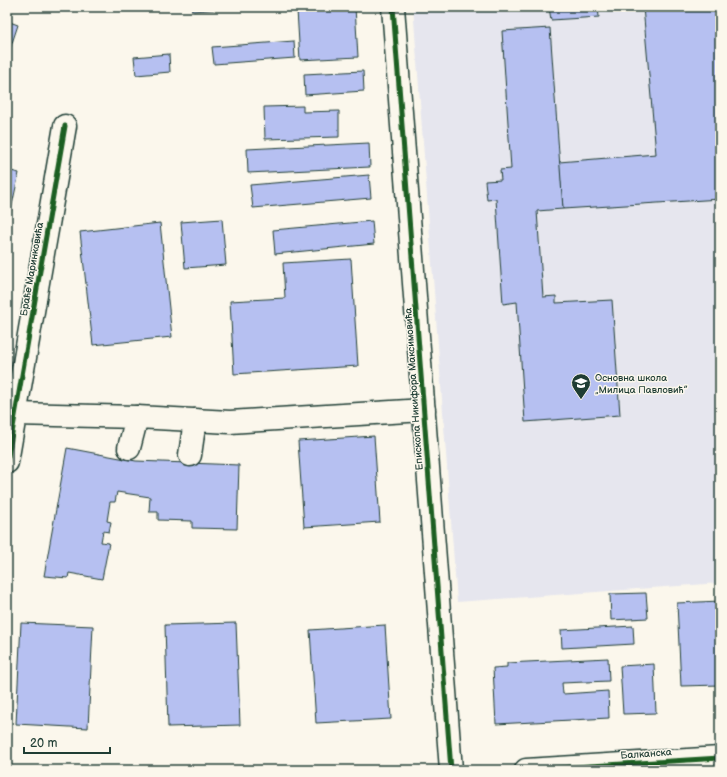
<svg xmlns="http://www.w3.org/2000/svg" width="727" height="777" viewBox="0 0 727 777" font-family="'Balsamiq Sans',sans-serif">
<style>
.built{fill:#e6e6ee}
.building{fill:#b6c0f1;stroke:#1f3d34}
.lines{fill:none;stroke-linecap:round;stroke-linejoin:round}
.minor-casing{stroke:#1f3d34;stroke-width:25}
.minor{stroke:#fbf7ec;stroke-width:22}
.cycleway-casing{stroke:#fbf7ec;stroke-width:8}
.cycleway{stroke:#1b5e20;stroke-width:5}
.labels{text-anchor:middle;stroke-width:3;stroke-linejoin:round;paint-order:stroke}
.street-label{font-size:10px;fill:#1f3d34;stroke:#fbf7ec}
.poi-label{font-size:10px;fill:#1f3d34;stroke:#fbf7ec;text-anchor:start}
</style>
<rect width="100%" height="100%" fill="#fbf7ec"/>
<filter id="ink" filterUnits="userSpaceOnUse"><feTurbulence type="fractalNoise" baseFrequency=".025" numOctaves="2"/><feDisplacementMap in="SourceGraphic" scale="8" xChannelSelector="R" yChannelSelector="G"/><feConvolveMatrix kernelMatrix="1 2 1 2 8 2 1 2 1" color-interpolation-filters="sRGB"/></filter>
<g filter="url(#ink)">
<path class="built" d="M413 7H720V583L457 602Z"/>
<g class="building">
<path d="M191 7H225V9L192 11Z"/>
<path d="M355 7 358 57 300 60 297 10Z"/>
<path d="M549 7H598L599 17 551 20Z"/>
<path d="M643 7H716L720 51V199L563 209 559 162 656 154Z"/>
<path d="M7 21 18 25 7 58Z"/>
<path d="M550 28 563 209 537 211 543 297 556 296V303L612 300 620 415 525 422 517 302 503 304 496 199 487 200 485 181 501 180 500 170 511 169 502 31Z"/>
<path d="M294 41 295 58 214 64 212 47Z"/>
<path d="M169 54 170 72 136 75 134 57Z"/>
<path d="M363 71 364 91 305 95 304 74Z"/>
<path d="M303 106V112L339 111V137L265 139 264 107Z"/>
<path d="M369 143 370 167 248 173 247 149Z"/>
<path d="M7 170 19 173 9 219H7Z"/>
<path d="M369 175 371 198 253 208 250 185Z"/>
<path d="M222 219 226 265 185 268 181 222Z"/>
<path d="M372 221 374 244 275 254 273 230Z"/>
<path d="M160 223 172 337 93 345 80 232Z"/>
<path d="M351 259 358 366 234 374 230 301 285 298 283 263Z"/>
<path d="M374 436 380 522 304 527 298 441Z"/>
<path d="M67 448 136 461 239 465 237 529 192 528V521L158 520V512H149L150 497 117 492 115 502H110L107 521 111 522 109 532 103 531 101 542 109 543 102 579 69 573 68 578 44 576Z"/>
<path d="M646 593 648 618 611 620 610 594Z"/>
<path d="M720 601V685L681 686 677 603Z"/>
<path d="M21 623 93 626 88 728 16 724Z"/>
<path d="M236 623 240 725 168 727 165 625Z"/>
<path d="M385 625 391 719 316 723 310 630Z"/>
<path d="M633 626 634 644 562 648 561 630Z"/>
<path d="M608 658 609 681 562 683 563 694 608 691 609 718 496 724 493 668 507 667V663Z"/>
<path d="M654 664 656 713 623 714 620 666Z"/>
</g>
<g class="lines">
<g class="minor-casing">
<g id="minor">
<path d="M393 7 451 770"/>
<path d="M15 414 137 417 129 448"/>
<path d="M137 417 230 422 424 410"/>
<path d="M190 455 195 420"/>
<path d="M7 462 65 126"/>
<path d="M526 770 720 758"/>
</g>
</g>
<use href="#minor" class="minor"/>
<g class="cycleway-casing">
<g id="cycleway">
<path d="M393 7 451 770"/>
<path d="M7 462 65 126"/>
<path d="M526 770 720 758"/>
</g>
</g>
<use href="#cycleway" class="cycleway"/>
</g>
</g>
<defs>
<g id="school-pin" transform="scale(1)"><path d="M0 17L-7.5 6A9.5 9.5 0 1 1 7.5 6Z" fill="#1f3d34" stroke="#fbf7ec"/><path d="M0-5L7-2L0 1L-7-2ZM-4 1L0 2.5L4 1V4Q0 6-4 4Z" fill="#fff"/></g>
</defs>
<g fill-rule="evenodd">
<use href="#school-pin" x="581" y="383"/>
</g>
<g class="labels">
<g class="street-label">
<text transform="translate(31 269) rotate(-80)" y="4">Браће Маринковића</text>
<text transform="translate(413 389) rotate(-94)" y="4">Епископа Никифора Максимовића</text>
<text transform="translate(646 753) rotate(-4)" y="4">Балканска</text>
</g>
<g class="poi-label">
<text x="595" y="381">Основна школа<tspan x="595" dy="12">„Милица Павловић”</tspan></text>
</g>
</g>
<rect width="727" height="777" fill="none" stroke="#fbf7ec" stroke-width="24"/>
<rect x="12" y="12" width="703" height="753" fill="none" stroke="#1f3d34" stroke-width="1.5" filter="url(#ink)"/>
<path d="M24 747v6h86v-6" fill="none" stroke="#1f3d34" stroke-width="2"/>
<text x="30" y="747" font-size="12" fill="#1f3d34" stroke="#fbf7ec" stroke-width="3" paint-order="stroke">20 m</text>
</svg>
